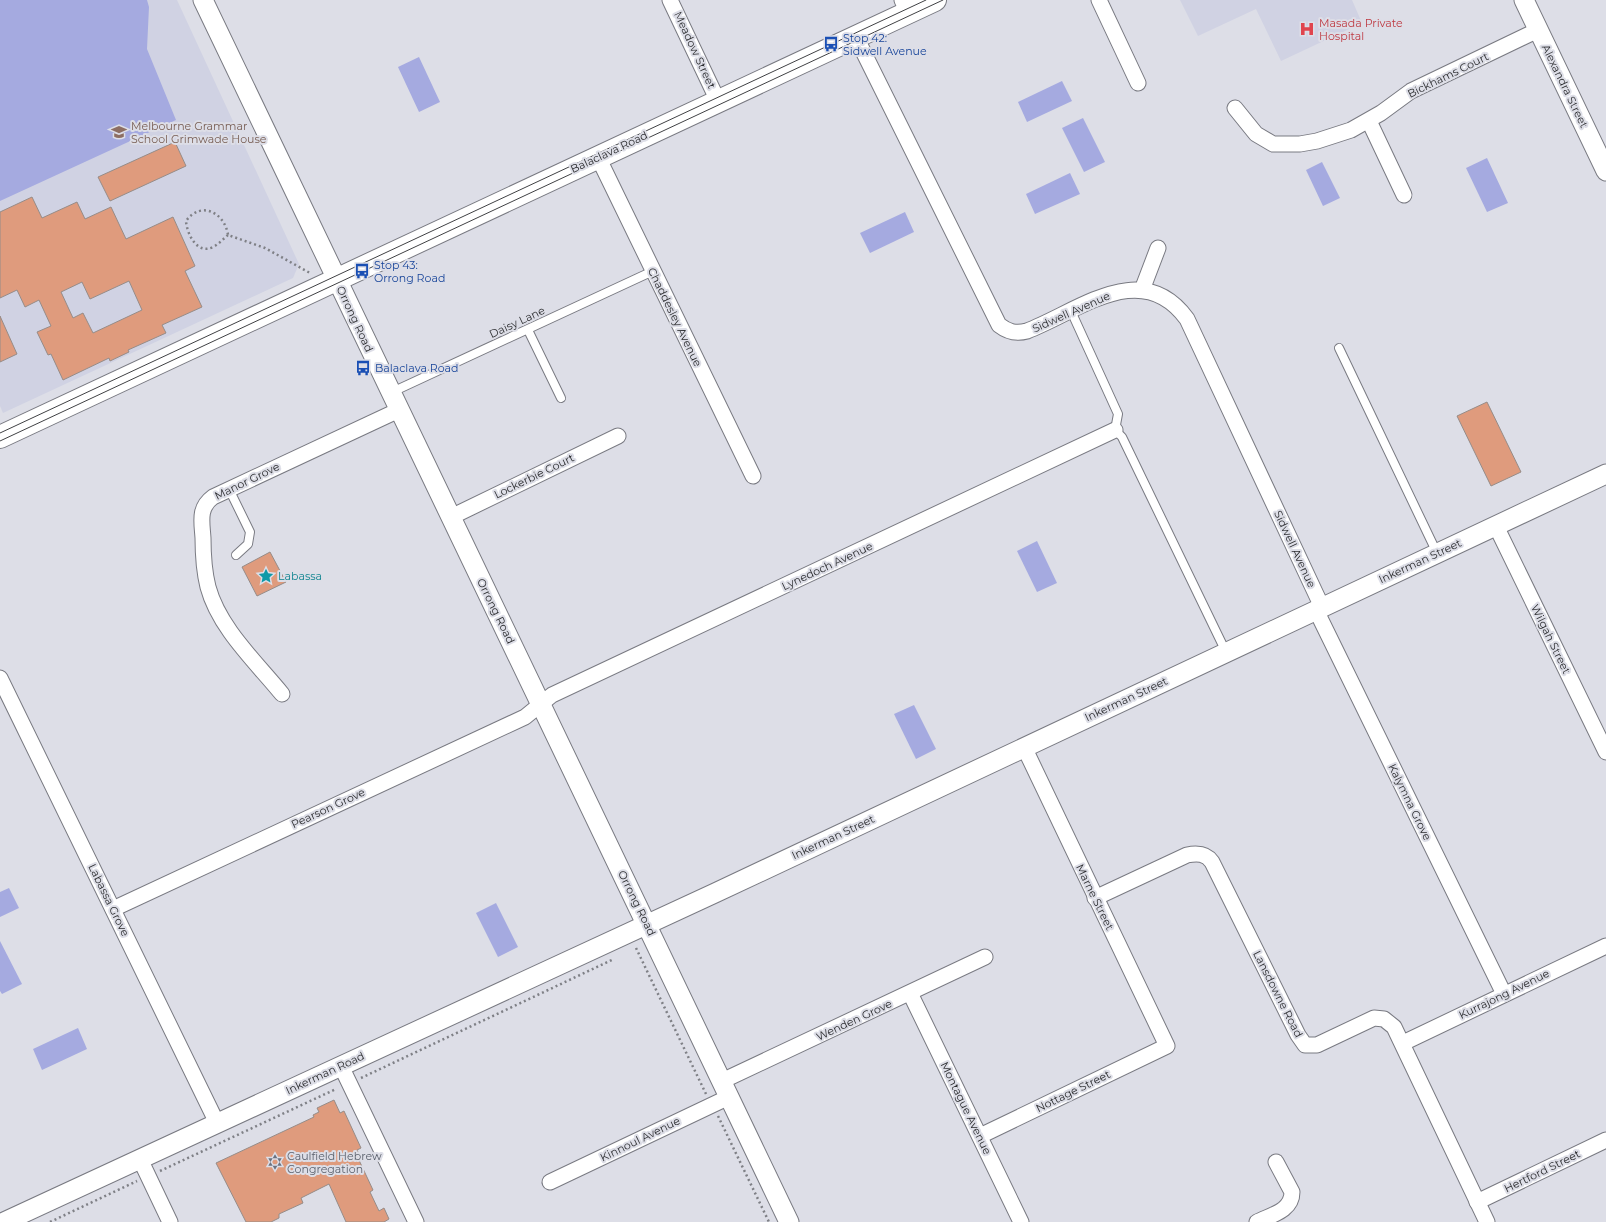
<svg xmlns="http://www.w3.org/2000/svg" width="1606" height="1222" viewBox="0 0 1606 1222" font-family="Montserrat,sans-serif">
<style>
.built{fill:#d0d2e3}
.green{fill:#a5aae0}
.building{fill:#df9b7d;stroke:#968c88;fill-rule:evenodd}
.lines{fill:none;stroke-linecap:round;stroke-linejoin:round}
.service-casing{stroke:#797a82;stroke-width:10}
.minor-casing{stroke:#797a82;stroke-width:17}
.tertiary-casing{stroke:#797a82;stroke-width:21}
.secondary-casing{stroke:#797a82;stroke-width:24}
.path{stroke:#7f8086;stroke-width:2.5;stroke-dasharray:2 3;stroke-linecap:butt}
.service{stroke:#fff;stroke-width:8}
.minor{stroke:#fff;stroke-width:15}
.tertiary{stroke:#fff;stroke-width:19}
.secondary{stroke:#fff;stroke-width:22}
.tram{stroke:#404144;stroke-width:1}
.labels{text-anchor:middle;stroke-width:4;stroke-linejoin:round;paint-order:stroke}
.health-label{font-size:11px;fill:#be3a42;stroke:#dddee7;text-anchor:start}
.transit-label{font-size:11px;fill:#164399;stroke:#dddee7;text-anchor:start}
.street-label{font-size:11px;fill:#2c2d30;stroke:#dddee7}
.education-label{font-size:11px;fill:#785e54;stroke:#dddee7;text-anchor:start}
.culture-label{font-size:11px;fill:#0d838f;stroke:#dddee7;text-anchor:start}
.worship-label{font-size:11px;fill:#5b616d;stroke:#dddee7;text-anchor:start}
</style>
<rect width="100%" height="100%" fill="#dddee7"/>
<g class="built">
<path d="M0 0H177L299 264 293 278 3 413 0 406Z"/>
<path d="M1180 0H1352L1362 23 1281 61 1256 9 1198 36Z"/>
</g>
<g class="green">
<path d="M0 0H147L149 7 147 49 176 120 0 201Z"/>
<path d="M419 57 440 102 419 112 398 67Z"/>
<path d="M1062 81 1072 101 1027 122 1018 102Z"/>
<path d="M1083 118 1105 162 1084 172 1062 128Z"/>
<path d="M1487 158 1508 203 1487 212 1466 168Z"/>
<path d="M1322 162 1340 198 1323 206 1306 170Z"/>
<path d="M1070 173 1080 194 1035 214 1026 194Z"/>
<path d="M905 212 914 232 870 253 860 233Z"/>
<path d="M1037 541 1057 583 1037 592 1017 551Z"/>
<path d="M914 705 936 749 916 759 894 714Z"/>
<path d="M9 888 19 908 0 917V892Z"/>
<path d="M496 903 518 947 498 957 476 913Z"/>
<path d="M0 941 22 984 2 994 0 991Z"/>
<path d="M78 1028 87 1049 42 1070 33 1049Z"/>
</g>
<g class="building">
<path d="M175 142 186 166 110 201 98 177Z"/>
<path d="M32 197 42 218 77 202 85 219 111 207 126 239 173 217 195 266 185 271 202 307 162 325 166 333 128 350 129 352 110 361 109 358 63 380 51 354 48 355 37 332 51 326 39 300 25 307 17 290 0 298V212ZM129 281 142 310 93 333 83 313 73 318 61 292 82 282 90 299Z"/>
<path d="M0 316 17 354 0 362Z"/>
<path d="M1487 402 1521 472 1491 486 1457 416Z"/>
<path d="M270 552 286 582 257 596 242 567Z"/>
<path d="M334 1100 340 1113 344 1111 361 1148 357 1150 360 1157 358 1158 373 1190 370 1192 379 1211 384 1208 389 1219 384 1222H346L329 1184 301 1198 303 1203 279 1214V1218L271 1222H246L216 1163 314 1117 313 1115 319 1112 317 1108Z"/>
</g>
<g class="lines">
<g class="service-casing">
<g id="service">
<path d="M1071 311 1118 414 1115 430 1122 437 1226 652"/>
<path d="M528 330 561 398"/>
<path d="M1339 348 1437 553"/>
<path d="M390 393 653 271"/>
<path d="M229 489 250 532 248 544 236 555"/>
</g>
</g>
<g class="minor-casing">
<g id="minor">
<path d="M670 0 718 101"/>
<path d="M902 0 908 13"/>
<path d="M1099 0 1138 83"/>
<path d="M856 37 999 325C1008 332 1016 334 1027 331 1079 311 1142 257 1187 319L1322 607"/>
<path d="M1235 108 1256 134 1273 144H1300L1317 141 1351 130 1381 113 1411 91 1538 30"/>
<path d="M1369 121 1404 195"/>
<path d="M598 157 753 476"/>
<path d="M1142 290 1158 248"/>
<path d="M451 517 618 436"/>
<path d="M1496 526 1606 752"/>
<path d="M1316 610 1504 994"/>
<path d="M0 678 217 1123"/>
<path d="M282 694C256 662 219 628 208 587 204 571 203 554 203 538 202 522 198 508 213 497L399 410"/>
<path d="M1095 898 1187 855C1197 853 1206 853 1212 862L1298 1035 1305 1045H1317L1374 1018 1384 1019 1394 1027 1487 1222"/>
<path d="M113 909 525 717 552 695 1115 430"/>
<path d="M910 993 1021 1222"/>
<path d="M1403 1043 1606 946"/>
<path d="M341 1066 416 1222"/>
<path d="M722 1081 985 957"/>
<path d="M980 1136 1167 1046 1024 747"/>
<path d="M140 1159 170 1222"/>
<path d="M550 1182 729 1097"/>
<path d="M1477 1202 1606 1140"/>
<path d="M1257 1222C1271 1215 1292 1211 1292 1192L1276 1162"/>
</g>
</g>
<g class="tertiary-casing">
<g id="tertiary">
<path d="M203 0 789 1222"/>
<path d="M1524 0 1606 171"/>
<path d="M4 1222 715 893 1606 474"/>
</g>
</g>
<g class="secondary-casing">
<path id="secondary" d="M0 437 935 0"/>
</g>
<g class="path">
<path d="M228 235C223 239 219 244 213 247 197 255 187 234 186 221 201 200 225 213 228 235L265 248 310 273"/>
<path d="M636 948 706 1094"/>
<path d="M361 1078 614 959"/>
<path d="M718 1116 769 1222"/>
<path d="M160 1171 336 1089"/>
<path d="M50 1222 137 1181"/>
</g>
<use href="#service" class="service"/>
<use href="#minor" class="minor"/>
<use href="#tertiary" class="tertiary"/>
<use href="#secondary" class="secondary"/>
<g class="tram">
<path d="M0 433 926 0"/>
<path d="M0 441 943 0"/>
</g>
</g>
<defs>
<g id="hospital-bare" transform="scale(1.2)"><path d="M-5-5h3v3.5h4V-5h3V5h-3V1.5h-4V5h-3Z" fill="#e0444e" stroke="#dddee7" stroke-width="2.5" paint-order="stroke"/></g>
<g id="bus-bare" transform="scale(1.2)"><path d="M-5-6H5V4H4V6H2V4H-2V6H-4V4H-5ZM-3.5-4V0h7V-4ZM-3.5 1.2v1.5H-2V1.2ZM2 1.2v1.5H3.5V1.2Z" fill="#1a4fb4" stroke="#dddee7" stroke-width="2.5" paint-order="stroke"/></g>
<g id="school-bare" transform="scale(1.2)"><path d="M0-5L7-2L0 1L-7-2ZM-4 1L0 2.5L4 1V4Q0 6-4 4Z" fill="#8d6e63" stroke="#dddee7" stroke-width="2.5" paint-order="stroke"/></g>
<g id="sight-bare" transform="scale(1.2)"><path d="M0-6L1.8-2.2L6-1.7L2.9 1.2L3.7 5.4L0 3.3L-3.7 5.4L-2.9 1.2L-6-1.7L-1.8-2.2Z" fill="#0f9aa8" stroke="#dddee7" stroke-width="2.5" paint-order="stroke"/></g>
<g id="synagogue-bare" transform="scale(1.2)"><path d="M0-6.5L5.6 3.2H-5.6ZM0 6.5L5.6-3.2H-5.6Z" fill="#6b7280" stroke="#dddee7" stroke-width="2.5" paint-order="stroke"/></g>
</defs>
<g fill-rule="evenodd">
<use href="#hospital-bare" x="1307" y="29"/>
<use href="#bus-bare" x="831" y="44"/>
<use href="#school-bare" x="119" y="132"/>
<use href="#bus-bare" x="362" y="271"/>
<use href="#bus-bare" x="363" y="368"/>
<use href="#sight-bare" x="266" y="576"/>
<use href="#synagogue-bare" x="275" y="1162"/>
</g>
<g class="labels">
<g class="health-label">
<text x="1319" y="27">Masada Private<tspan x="1319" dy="13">Hospital</tspan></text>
</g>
<g class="transit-label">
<text x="843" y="42">Stop 42:<tspan x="843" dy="13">Sidwell Avenue</tspan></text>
<text x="374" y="269">Stop 43:<tspan x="374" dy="13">Orrong Road</tspan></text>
<text x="375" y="372">Balaclava Road</text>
</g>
<g class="street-label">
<text transform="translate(695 50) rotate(65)" y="4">Meadow Street</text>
<text transform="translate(1448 75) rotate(-26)" y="4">Bickhams Court</text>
<text transform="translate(1565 86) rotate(64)" y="4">Alexandra Street</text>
<text transform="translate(609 152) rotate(-25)" y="4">Balaclava Road</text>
<text transform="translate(1071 312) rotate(-24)" y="4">Sidwell Avenue</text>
<text transform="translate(675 317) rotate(64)" y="4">Chaddesley Avenue</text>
<text transform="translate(355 319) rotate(65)" y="4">Orrong Road</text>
<text transform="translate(517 322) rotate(-25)" y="4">Daisy Lane</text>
<text transform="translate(534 476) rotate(-26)" y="4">Lockerbie Court</text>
<text transform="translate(247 481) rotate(-26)" y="4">Manor Grove</text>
<text transform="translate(1295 549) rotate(65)" y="4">Sidwell Avenue</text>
<text transform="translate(1420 561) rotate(-25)" y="4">Inkerman Street</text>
<text transform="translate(827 566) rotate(-25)" y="4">Lynedoch Avenue</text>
<text transform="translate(496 611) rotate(64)" y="4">Orrong Road</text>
<text transform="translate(1551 639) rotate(64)" y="4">Wilgah Street</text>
<text transform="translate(1126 699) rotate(-25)" y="4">Inkerman Street</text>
<text transform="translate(1410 802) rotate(64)" y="4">Kalymna Grove</text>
<text transform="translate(328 808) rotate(-25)" y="4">Pearson Grove</text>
<text transform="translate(833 837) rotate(-25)" y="4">Inkerman Street</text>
<text transform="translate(1095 897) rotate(64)" y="4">Marne Street</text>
<text transform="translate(109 900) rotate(64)" y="4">Labassa Grove</text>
<text transform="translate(637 903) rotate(64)" y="4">Orrong Road</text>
<text transform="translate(1278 994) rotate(63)" y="4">Lansdowne Road</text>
<text transform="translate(1504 994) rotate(-26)" y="4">Kurrajong Avenue</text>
<text transform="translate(854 1020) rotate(-25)" y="4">Wenden Grove</text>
<text transform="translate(325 1073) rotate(-25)" y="4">Inkerman Road</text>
<text transform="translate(1073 1091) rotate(-26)" y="4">Nottage Street</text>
<text transform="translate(966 1108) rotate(64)" y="4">Montague Avenue</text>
<text transform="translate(640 1139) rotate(-26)" y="4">Kinnoul Avenue</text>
<text transform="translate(1542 1171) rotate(-26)" y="4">Hertford Street</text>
</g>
<g class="education-label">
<text x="131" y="130">Melbourne Grammar<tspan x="131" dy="13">School Grimwade House</tspan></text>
</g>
<g class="culture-label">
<text x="278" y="580">Labassa</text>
</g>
<g class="worship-label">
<text x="287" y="1160">Caulfield Hebrew<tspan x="287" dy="13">Congregation</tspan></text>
</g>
</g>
</svg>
